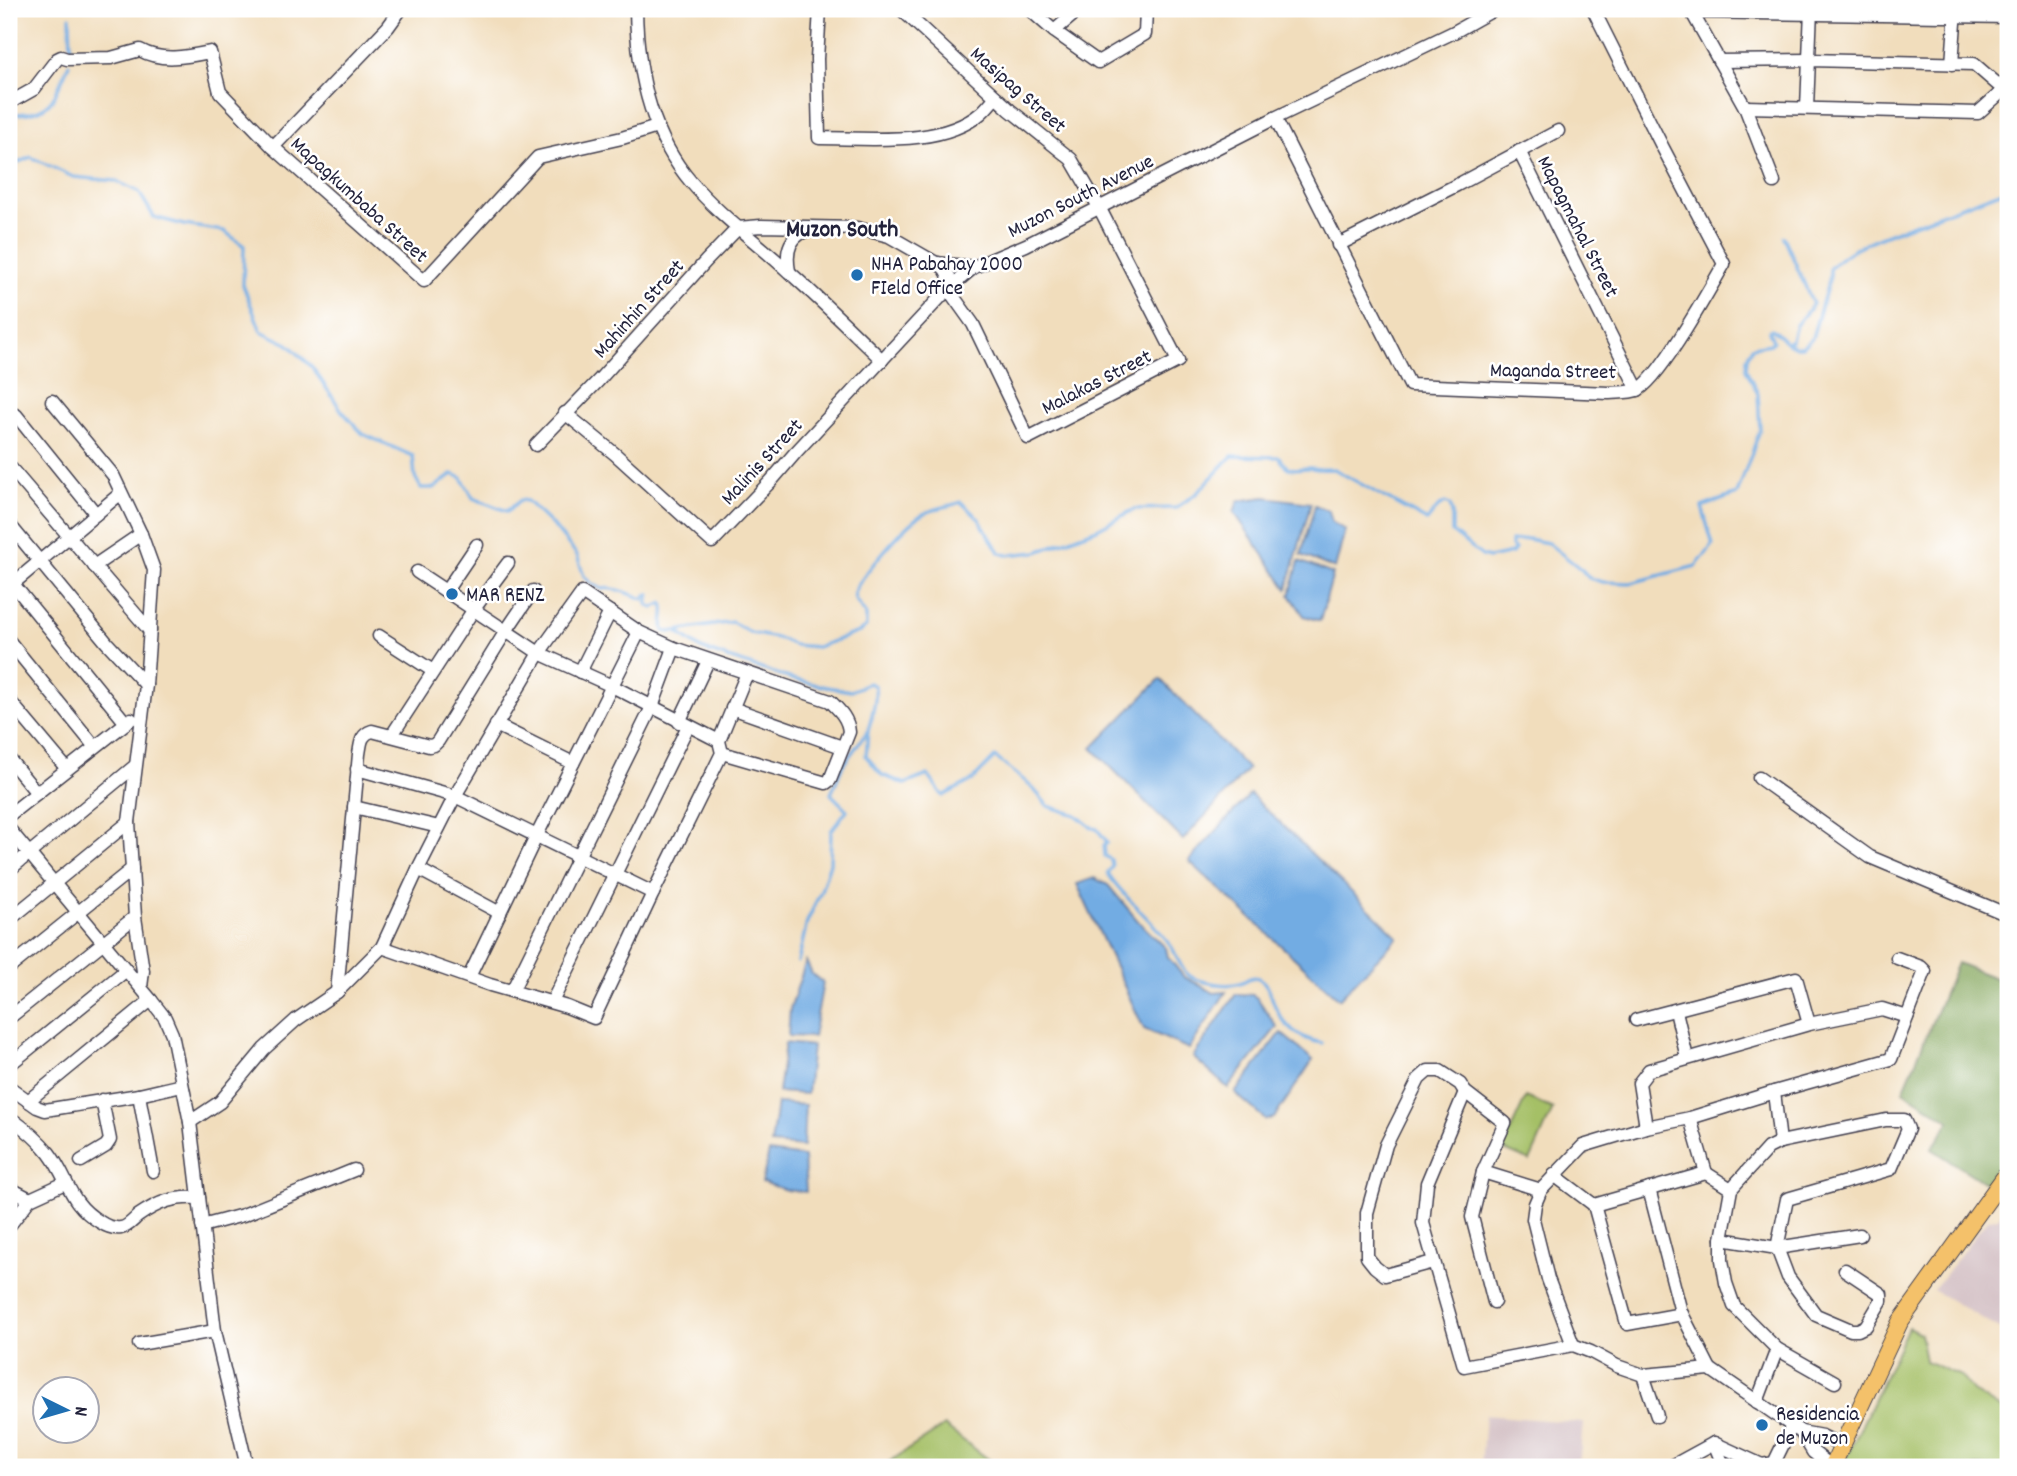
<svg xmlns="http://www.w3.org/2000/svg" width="2017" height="1476" viewBox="0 0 2017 1476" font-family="Dekko,sans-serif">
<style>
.industrial{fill:#d2bec2}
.green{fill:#a5c066;stroke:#647150;stroke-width:2}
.forest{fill:#84a65b;stroke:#53644b;stroke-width:2}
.water{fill:#72ace3;stroke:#4a678f;stroke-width:2}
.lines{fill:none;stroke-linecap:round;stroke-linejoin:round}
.stream{stroke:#72ace3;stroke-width:3.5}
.minor-casing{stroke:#413e4e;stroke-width:15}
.major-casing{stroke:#413e4e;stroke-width:18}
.minor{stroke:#fff;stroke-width:12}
.major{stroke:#f4c16a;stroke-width:16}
.poi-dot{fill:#1f6fb2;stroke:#fff;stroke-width:2.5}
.labels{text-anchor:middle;stroke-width:5;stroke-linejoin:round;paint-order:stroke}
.street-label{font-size:21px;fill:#22223b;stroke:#fff}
.poi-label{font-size:21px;fill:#22223b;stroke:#fff;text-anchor:start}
.quarter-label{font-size:24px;font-weight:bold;fill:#22223b;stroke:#fff}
</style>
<rect width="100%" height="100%" fill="#fff"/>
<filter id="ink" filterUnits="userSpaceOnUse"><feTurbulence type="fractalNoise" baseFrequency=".0143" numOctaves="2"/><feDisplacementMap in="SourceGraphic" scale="14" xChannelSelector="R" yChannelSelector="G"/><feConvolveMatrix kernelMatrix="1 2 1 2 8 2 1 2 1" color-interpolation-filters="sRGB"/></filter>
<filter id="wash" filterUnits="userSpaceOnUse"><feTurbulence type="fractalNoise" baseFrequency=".00686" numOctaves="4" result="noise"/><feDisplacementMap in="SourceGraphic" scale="28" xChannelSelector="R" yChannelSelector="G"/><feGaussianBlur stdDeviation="1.57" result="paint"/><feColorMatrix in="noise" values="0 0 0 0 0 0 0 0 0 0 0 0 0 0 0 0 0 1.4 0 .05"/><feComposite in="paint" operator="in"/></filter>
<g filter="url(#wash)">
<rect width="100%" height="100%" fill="#f1ddbc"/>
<g class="industrial">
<path d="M2008 1190V1334L1933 1290 1988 1219 1998 1218 2008 1204 2005 1194Z"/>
<path d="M1485 1415 1583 1423 1579 1467H1481Z"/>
</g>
<g class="green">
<path d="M1526 1097 1553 1109 1530 1161 1502 1149Z"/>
<path d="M1908 1327 1920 1333 1925 1361 1961 1376 1972 1391 2008 1414V1467H1842Z"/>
<path d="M944 1426 999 1467H885L886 1464Z"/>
</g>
<path class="forest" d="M1957 963 2008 983V1163L1991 1187 1932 1149 1950 1121 1903 1091Z"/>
<g class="water">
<path d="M1265 497 1311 503 1287 589 1234 512 1238 501Z"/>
<path d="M1315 505 1329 511 1332 522 1345 530 1335 569 1301 555Z"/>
<path d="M1299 561 1333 574 1320 621 1304 616 1290 595Z"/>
<path d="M1160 679 1248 769 1183 840 1092 748Z"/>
<path d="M1250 794 1398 937 1339 999 1189 861Z"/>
<path d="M1094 878 1108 885 1139 922 1166 948 1168 957 1184 977 1214 993 1226 992 1189 1049 1144 1029 1077 884Z"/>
<path d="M806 961 812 974 823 983 813 1037 788 1036 790 1009Z"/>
<path d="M1236 994 1253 995 1258 999 1277 1027 1228 1088 1193 1057Z"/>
<path d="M1281 1033 1313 1060 1274 1118 1266 1120 1235 1093Z"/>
<path d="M785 1043 812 1046 807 1094 778 1092Z"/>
<path d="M777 1103 805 1105 803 1147 771 1144Z"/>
<path d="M769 1152 804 1157 806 1192 786 1190 762 1182Z"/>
</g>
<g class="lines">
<g class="stream">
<path d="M70 17 71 56"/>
<path d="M9 114C53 115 53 99 69 64"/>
<path d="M9 159 17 163 31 157 73 177 116 181 139 192 154 217 184 225 224 231 244 246 243 285 261 331 288 344 312 367 342 411 363 434 413 456 415 477 421 488H434L453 474 462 478 473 498 507 511 521 500 527 501 555 528 577 555 584 576 591 583 602 589C614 586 632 595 644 599L646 595 650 594 647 604 653 608 663 603C667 612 661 621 664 631L670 632 732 622 751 633 781 639 794 645 817 647 859 632 866 627V615L855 599 854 592C864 573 902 528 920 516 931 508 949 507 961 502L979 519 999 552 1007 555 1037 552 1097 529 1135 509 1176 508 1197 493 1232 456 1279 457C1290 475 1293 467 1310 468 1318 469 1326 470 1334 469L1427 521 1438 507 1445 503 1450 505 1452 513V532L1482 556 1489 558 1512 553 1515 549 1511 546V541L1528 539 1548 543 1582 570 1589 578 1603 582 1631 583 1696 566 1713 545 1702 507 1737 494 1760 430 1758 394 1746 369 1747 358 1752 347 1771 344 1773 341 1769 331 1772 329 1786 342 1792 340 1796 325 1813 304 1784 237"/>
<path d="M1787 343 1796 347H1802L1812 338 1830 276V268C1851 246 1880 237 1906 227 1940 214 1974 202 2008 189"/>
<path d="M677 632 701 649 792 679 827 687 851 691 869 683 875 686C877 703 871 716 868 732 867 740 867 748 866 756L882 775 905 784 928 775 943 796 973 780 995 757 1031 786 1048 806 1076 815 1091 827 1097 829 1107 842 1104 845 1105 856 1111 860 1112 867 1108 872 1109 875C1126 900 1151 919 1169 943 1179 956 1179 974 1198 980 1209 983 1229 987 1240 983 1246 981 1253 974 1260 979 1269 985 1271 996 1275 1006 1284 1028 1300 1039 1322 1043"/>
<path d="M798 962 807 922 821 891 830 863 831 831 847 810 831 794 843 765 867 732"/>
</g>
</g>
</g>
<g filter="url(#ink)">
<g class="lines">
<g class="minor-casing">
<g id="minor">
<path d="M636 9C637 71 650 134 691 182 720 216 757 242 789 272 821 300 851 330 882 360"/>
<path d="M820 9 817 59 819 138C868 138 942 147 981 113 986 109 991 102 996 97"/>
<path d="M901 9 1010 110 1071 159 1099 207 1178 361 1028 438 973 324 948 289 949 276 945 269 938 263"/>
<path d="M1029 9 1054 31 1098 62 1145 34 1146 9"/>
<path d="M1690 9 1745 107 1774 182"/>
<path d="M1692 12 2008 17"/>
<path d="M1054 31 1080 9"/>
<path d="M1719 61 1809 60 1974 64 2004 90"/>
<path d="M1952 64 1956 9"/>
<path d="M9 103 34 89 57 59 61 57 67 59 111 58 140 50C161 62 186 57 210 52L220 92 273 147 424 281 538 157 622 138 657 127"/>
<path d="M1745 107 1978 113 2008 86"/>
<path d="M1807 108 1811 9"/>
<path d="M1275 118 1410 385 1609 393C1618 392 1629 393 1637 390 1659 381 1710 288 1724 264L1662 146 1593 9"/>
<path d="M273 147 388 27 401 9"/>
<path d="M1519 151 1638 390"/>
<path d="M738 228 761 226 857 228 889 236 936 263 974 267 1026 245 1275 118 1454 32 1495 9"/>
<path d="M1338 245 1457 185 1558 131"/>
<path d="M789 271C785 250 790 234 812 229"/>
<path d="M52 401 113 475 141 534 154 570 146 685 129 822 135 917 143 971 141 987"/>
<path d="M565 413 615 454 712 542 771 481 796 452 948 289 974 267"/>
<path d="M16 415 96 514"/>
<path d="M536 445 598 381 706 261 738 228"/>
<path d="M9 466 150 631"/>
<path d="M9 524 107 643 146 685"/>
<path d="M94 566 141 534"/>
<path d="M417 572 539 653 612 686 719 741"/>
<path d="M9 579 126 723"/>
<path d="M9 587 121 493"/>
<path d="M446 591 477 545"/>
<path d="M379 636 433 671"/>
<path d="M9 641 95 747"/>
<path d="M580 672 610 612"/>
<path d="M9 700 67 769"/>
<path d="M732 708 842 747"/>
<path d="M679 722 708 661"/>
<path d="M496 725 573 763"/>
<path d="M392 735 474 609 508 563"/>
<path d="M9 759 37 793"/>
<path d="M357 769 455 796 653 893"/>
<path d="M1759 778 1870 857 2008 915"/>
<path d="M354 807 439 827"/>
<path d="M9 815 131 719"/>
<path d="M9 829 151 1000 165 1018 172 1034 190 1122 215 1331 247 1467"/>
<path d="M418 869 500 913"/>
<path d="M9 870 135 766"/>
<path d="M9 920 129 822"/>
<path d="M382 947 490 985 567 1007 594 1018 653 893 722 753 719 741 747 673"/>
<path d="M9 968 132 869"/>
<path d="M469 977 536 837 639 632"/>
<path d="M512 991 652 707 674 648"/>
<path d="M337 992 359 754C361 744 360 735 372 731L429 746 434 745 438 741 506 631 533 591"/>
<path d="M552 1002 688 726"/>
<path d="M1676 1011 1687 1058"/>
<path d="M9 1018 135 917"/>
<path d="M1636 1020 1796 978 1809 1024"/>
<path d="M9 1065 125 971"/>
<path d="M9 1087 37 1107 45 1110 139 1095 182 1085"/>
<path d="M1465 1092 1427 1183 1423 1223 1464 1366 1573 1345 1591 1352 1617 1366 1643 1375 1710 1369 1801 1432 1822 1436 1842 1446"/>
<path d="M1774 1092 1780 1142"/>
<path d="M139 1095 153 1171"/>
<path d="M28 1101 151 1000"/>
<path d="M9 1117C23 1127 38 1139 49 1153 69 1179 68 1203 100 1222 106 1226 113 1229 121 1228 128 1227 133 1220 138 1216 158 1202 175 1196 199 1198"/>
<path d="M190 1122 220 1102 264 1049 296 1020 337 992 382 947 418 869 455 796 539 653 582 593 639 632 674 648 830 701C839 710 848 718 849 732L830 780 826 783 722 753"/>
<path d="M1646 1127 1639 1083 1649 1070 1809 1024 1882 1009 1907 1017"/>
<path d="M81 1161 106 1146 110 1140 102 1100"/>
<path d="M1483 1172 1541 1190"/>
<path d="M1706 1173 1731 1189"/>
<path d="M1554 1175 1594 1205 1706 1173 1690 1118"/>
<path d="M9 1188 30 1199"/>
<path d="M1649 1189 1681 1312 1710 1369"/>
<path d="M1594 1205 1627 1324 1682 1314"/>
<path d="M9 1226 30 1199 65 1183"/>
<path d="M202 1226 243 1215 354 1170"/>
<path d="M1722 1239 1777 1248 1860 1235"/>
<path d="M1433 1262 1385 1275 1375 1267 1367 1257V1213L1386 1145 1419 1079 1428 1071H1440L1460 1084 1465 1092 1505 1123 1483 1172 1472 1217 1494 1302"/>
<path d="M139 1344 215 1331"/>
<path d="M1573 1345 1548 1279 1533 1219 1535 1204 1541 1190 1583 1146 1646 1127 1690 1118 1774 1092 1891 1059 1925 971 1921 967 1897 958"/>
<path d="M1643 1375 1657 1416"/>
<path d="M1835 1382 1777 1349 1734 1306 1726 1283 1722 1260V1239L1731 1189 1768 1148 1780 1142 1886 1120H1904L1908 1129 1891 1169 1787 1199 1777 1248 1788 1277 1816 1315 1851 1330H1858L1866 1326 1881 1301V1294L1845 1270"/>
<path d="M1757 1402 1777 1349"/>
<path d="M1801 1432 1813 1452 1832 1467"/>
<path d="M1714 1443 1724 1467"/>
<path d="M1756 1466 1774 1463 1792 1426"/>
<path d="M1670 1467 1714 1443 1762 1465"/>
</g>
</g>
<g class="major-casing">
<path id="major" d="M1832 1467 1900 1322 2008 1172"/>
</g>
<use href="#minor" class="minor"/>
<use href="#major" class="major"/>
</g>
</g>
<g class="poi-dot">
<circle cx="857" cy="275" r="7"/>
<circle cx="452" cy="594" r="7"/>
<circle cx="1762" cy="1425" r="7"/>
</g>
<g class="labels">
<g class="street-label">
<text transform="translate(1019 89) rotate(41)" y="7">Masipag Street</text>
<text transform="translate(1080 195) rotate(-27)" y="7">Muzon South Avenue</text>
<text transform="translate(360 199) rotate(42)" y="7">Mapagkumbaba Street</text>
<text transform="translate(1579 226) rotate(63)" y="7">Mapagmahal Street</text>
<text transform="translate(638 308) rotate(-48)" y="7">Mahinhin Street</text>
<text transform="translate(1553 370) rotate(1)" y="7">Maganda Street</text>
<text transform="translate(1096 381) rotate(-27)" y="7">Malakas Street</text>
<text transform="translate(761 461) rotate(-47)" y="7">Malinis Street</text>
</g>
<g class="poi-label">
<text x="871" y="270">NHA Pabahay 2000<tspan x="871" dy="24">FIeld Office</tspan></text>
<text x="466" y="601">MAR RENZ</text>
<text x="1776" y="1420">Residencia<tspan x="1776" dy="24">de Muzon</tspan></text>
</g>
<g class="quarter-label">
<text x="842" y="236">Muzon South</text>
</g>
</g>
<rect width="2017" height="1476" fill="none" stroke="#fff" stroke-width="35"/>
<g transform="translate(66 1410) rotate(95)"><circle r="33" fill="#ffffff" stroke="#a7a7b1" stroke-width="2"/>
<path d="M0-5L12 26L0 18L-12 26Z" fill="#1f6fb2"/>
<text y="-10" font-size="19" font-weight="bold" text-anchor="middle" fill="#22223b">N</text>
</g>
</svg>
